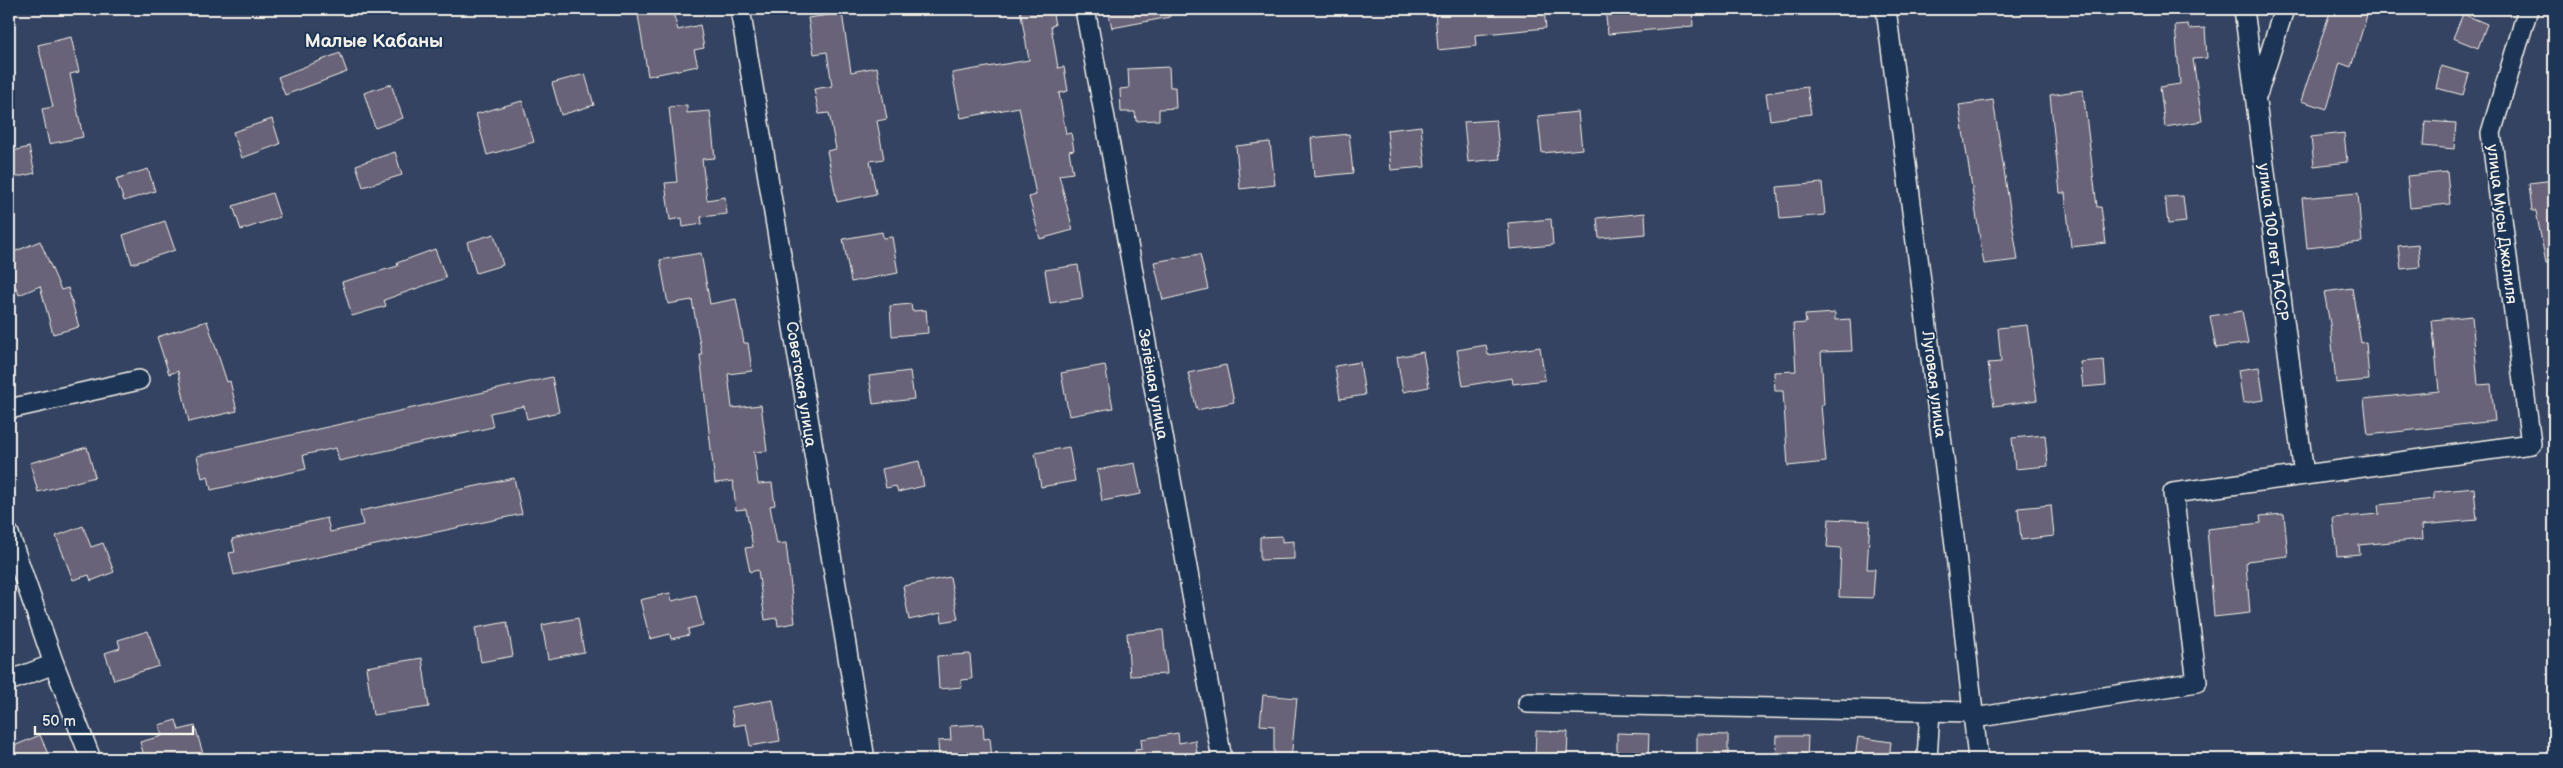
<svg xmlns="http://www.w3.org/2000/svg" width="2563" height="768" viewBox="0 0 2563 768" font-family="'Balsamiq Sans',sans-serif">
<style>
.building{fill:#696479;stroke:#f4f1e8}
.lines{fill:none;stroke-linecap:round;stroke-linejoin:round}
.minor-casing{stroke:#f4f1e8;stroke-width:22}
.minor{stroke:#1d3557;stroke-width:19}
.labels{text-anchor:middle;stroke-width:4;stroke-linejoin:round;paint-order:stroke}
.street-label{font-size:16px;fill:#f4f1e8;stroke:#1d3557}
.quarter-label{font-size:19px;font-weight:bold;fill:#f4f1e8;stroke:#1d3557}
</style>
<rect width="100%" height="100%" fill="#344361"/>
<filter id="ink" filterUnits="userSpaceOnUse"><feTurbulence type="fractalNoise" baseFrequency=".02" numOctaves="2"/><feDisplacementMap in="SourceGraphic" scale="10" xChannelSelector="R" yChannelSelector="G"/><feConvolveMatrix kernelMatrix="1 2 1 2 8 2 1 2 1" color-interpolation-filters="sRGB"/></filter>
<g filter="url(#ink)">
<g class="building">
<path d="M637 9H672L678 30 700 25 704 48 694 50 698 66 648 76Z"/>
<path d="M1020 9H1052L1055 25 1051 26 1058 68 1064 67 1068 91 1059 93 1066 134 1071 133 1074 150 1069 151 1073 173 1059 175 1073 230 1040 239 1029 197 1036 195 1019 107 961 118 952 73 1029 60Z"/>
<path d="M1108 9H1169L1170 17 1112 28Z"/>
<path d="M1453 9H1544L1546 28 1475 35 1476 46 1438 50 1435 10Z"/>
<path d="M1605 9H1692L1693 26 1608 34Z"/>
<path d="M2331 9H2369L2351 67 2340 63 2327 109 2301 101Z"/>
<path d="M842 13 851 72 877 67 887 119 877 121 884 159 870 161 876 194 837 202 827 151 836 149 829 113 819 114 814 89 832 86 827 52 814 54 808 18Z"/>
<path d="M2463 14 2487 24 2478 48 2453 38Z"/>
<path d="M2188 24 2189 29 2205 28 2207 58 2193 59 2202 121 2165 127 2160 87 2180 84 2175 25Z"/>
<path d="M71 37 79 72 70 74 83 137 49 144 42 109 53 107 38 45Z"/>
<path d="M340 53 347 72 285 95 278 77Z"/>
<path d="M2441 66 2469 74 2463 95 2436 88Z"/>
<path d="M1169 67 1170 87H1175L1176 108 1159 109V120L1136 121 1135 112H1121L1120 89 1129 88 1128 69Z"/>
<path d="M585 74 594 105 561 115 552 83Z"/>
<path d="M391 84 403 118 375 128 364 93Z"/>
<path d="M1807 87 1811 114 1770 120 1766 93Z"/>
<path d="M2083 90 2097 207H2101L2106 243 2071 247 2065 193H2060L2050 95Z"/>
<path d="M1993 100 2018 260 1984 264 1959 105Z"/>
<path d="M522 101 534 142 487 155 476 114Z"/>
<path d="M687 105V113L710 111 715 158 702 159 707 200 725 197 727 214 701 217 702 224 683 227 682 218 670 220 665 183 677 182 669 107Z"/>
<path d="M1578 112 1582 149 1542 153 1538 116Z"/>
<path d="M272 119 280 144 242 158 233 132Z"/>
<path d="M1496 120 1500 159 1468 162 1464 122Z"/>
<path d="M2425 121 2456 123 2454 149 2423 146Z"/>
<path d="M1421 126 1425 167 1391 170 1387 130Z"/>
<path d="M2344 133 2347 162 2314 166 2311 137Z"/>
<path d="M1349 134 1353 173 1314 177 1311 138Z"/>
<path d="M1270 142 1275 185 1240 189 1236 146Z"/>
<path d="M29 147 35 173 9 179V152Z"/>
<path d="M395 152 402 175 363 187 356 165Z"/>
<path d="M148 169 155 191 124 201 116 179Z"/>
<path d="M2447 172 2450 204 2410 208 2407 176Z"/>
<path d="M2554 180V263H2546L2536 211H2532L2529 183Z"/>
<path d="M1822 183 1825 215 1780 219 1777 187Z"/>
<path d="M272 193 280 217 241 230 233 206Z"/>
<path d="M2358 193 2362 242 2307 248 2302 198Z"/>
<path d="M2183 196 2186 222 2168 224 2165 197Z"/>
<path d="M1645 213 1646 234 1599 238 1597 218Z"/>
<path d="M1551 219 1553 245 1510 249 1508 223Z"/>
<path d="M165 221 175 250 132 264 123 235Z"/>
<path d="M882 232 883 238 892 237 898 273 851 282 843 239Z"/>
<path d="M494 234 503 265 476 273 467 242Z"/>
<path d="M40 241 61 290 68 288 79 327 53 334 40 286 19 295 16 287 9 291V254Z"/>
<path d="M2418 244 2420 267 2401 269 2398 246Z"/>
<path d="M435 249 446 278 384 300 386 306 352 316 342 282 398 266 397 263Z"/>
<path d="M701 253 710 304 736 299 744 343H748L752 371 728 374 732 408 761 405 767 451 754 452 758 484 772 483 775 505 770 506 777 544 786 543 795 623 778 626 777 618 765 620 758 570 750 572 745 548 753 547 746 509 736 510 733 481 715 483 700 355H702L692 300 668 304 660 260Z"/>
<path d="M1200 254 1208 289 1163 300 1154 262Z"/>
<path d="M1078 265 1083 298 1050 303 1045 270Z"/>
<path d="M2352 288 2361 343 2366 342 2369 380 2336 383 2330 324 2324 292Z"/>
<path d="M911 304 912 311 926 310 928 333 892 336 890 306Z"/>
<path d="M2242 311 2248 343 2216 348 2210 316Z"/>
<path d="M1835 313V320L1850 319 1852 351 1821 352 1824 405H1821L1826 462 1788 466 1783 391H1775L1774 372 1796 371 1793 324 1806 323 1805 315Z"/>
<path d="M2472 316 2478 385 2491 384 2495 421 2368 435 2364 399 2439 391 2432 320Z"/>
<path d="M207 321 227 382 230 381 237 411 189 422 178 371 169 374 157 337Z"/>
<path d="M2027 325 2037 400 1994 406 1988 363 2001 362 1998 328Z"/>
<path d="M1486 345 1488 355 1540 347 1545 380 1513 384 1512 378 1463 386 1457 350Z"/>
<path d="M1423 352 1429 387 1403 392 1397 357Z"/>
<path d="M2104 360 2106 385 2083 387 2080 362Z"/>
<path d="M1360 362 1365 395 1340 399 1335 366Z"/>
<path d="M1105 365 1113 408 1069 416 1061 373Z"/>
<path d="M1226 365 1234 402 1197 410 1188 373Z"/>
<path d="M2259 367 2264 400 2243 403 2238 370Z"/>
<path d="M910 371 914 399 873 404 869 376Z"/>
<path d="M552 377 559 412 527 419 524 406 490 413 493 427 339 461 336 448 303 455 306 469 211 490 208 476 202 478 197 456Z"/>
<path d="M2045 435 2048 466 2015 469 2012 438Z"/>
<path d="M87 447 95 477 38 492 30 463Z"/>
<path d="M1069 447 1075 481 1041 487 1035 453Z"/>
<path d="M919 461 924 486 898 492 896 486 886 488 882 469Z"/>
<path d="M1135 463 1141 494 1102 501 1097 470Z"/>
<path d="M514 478 522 514 234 575 229 553 235 552 232 539 327 518 330 532 363 525 360 511Z"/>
<path d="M2474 488 2477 520 2422 525 2423 539 2359 545 2360 554 2337 556 2333 518 2379 514 2378 505 2434 499V492Z"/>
<path d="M2051 505 2054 536 2021 540 2018 508Z"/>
<path d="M2284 514 2288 556 2247 561 2246 564 2250 613 2214 617 2207 529 2261 523 2260 516Z"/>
<path d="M1829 519 1870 521 1867 569H1875L1873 598 1839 597 1841 548 1827 547Z"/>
<path d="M83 526 91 547 103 543 114 572 91 581 89 575 73 580 56 536Z"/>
<path d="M1282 536V542L1294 541V559L1260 560V537Z"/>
<path d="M950 577 958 619 942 622 941 613 909 620 903 586Z"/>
<path d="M670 593 672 601 696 595 703 625 688 629 689 635 671 639 670 634 650 639 640 600Z"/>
<path d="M578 618 584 652 548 659 542 625Z"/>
<path d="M507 622 513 656 481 662 475 628Z"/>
<path d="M1163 630 1167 674 1130 676 1127 633Z"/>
<path d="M148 631 159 666 114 680 105 653 120 648 118 640Z"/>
<path d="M970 654 972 679 961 680 962 687 939 689 937 656Z"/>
<path d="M422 658 429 707 373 715 366 667Z"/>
<path d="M1263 695 1297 698 1291 759H1274V726L1260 725Z"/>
<path d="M773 700 780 741 750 746 746 724 734 726 731 707Z"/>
<path d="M176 720 179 730 195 726 203 754 185 759H145L140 742 162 736 159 725Z"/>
<path d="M983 724 984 739 990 738 992 759H939L938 741 951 740 950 726Z"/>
<path d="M1536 731 1568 732 1567 759H1535Z"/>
<path d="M1178 733 1179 743 1195 740 1198 759H1136L1135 749 1142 748 1141 739Z"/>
<path d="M1617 733 1649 734 1648 759H1617Z"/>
<path d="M1697 734 1728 735V759H1697Z"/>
<path d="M40 735 50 759H9V748Z"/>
<path d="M1777 736H1808L1807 759H1776Z"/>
<path d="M1858 737 1891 742 1889 759H1855Z"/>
</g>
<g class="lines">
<g class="minor-casing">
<g id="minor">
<path d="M740 9 865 759"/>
<path d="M1085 9 1222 759"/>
<path d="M1886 9 1955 545 1978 759"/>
<path d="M2244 9 2304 475"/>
<path d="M2258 92 2284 9"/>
<path d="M9 409 139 380"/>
<path d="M9 534 54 664 91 759"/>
<path d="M9 681 54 664"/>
<path d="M1528 703 1973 712"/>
<path d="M1974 718 2197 682 2173 493 2531 444 2491 133 2528 9"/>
<path d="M1927 759 1930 711"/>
</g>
</g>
<use href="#minor" class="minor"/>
</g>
</g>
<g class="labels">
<g class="street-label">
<text transform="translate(2503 224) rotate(83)" y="6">улица Мусы Джалиля</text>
<text transform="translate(2274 242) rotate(83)" y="6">улица 100 лет ТАССР</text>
<text transform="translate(802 384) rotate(81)" y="6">Советская улица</text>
<text transform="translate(1154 384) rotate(80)" y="6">Зелёная улица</text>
<text transform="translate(1935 384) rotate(83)" y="6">Луговая улица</text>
</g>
<g class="quarter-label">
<text x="374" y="47">Малые Кабаны</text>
</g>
</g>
<rect width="2563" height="768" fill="none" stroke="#1d3557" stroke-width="30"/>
<rect x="15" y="15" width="2533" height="738" fill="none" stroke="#f4f1e8" stroke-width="2" filter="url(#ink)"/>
<path d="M35 726v8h158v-8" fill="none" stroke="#f4f1e8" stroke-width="2.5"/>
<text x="42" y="726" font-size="15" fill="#f4f1e8" stroke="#1d3557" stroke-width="4" paint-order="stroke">50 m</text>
</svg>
